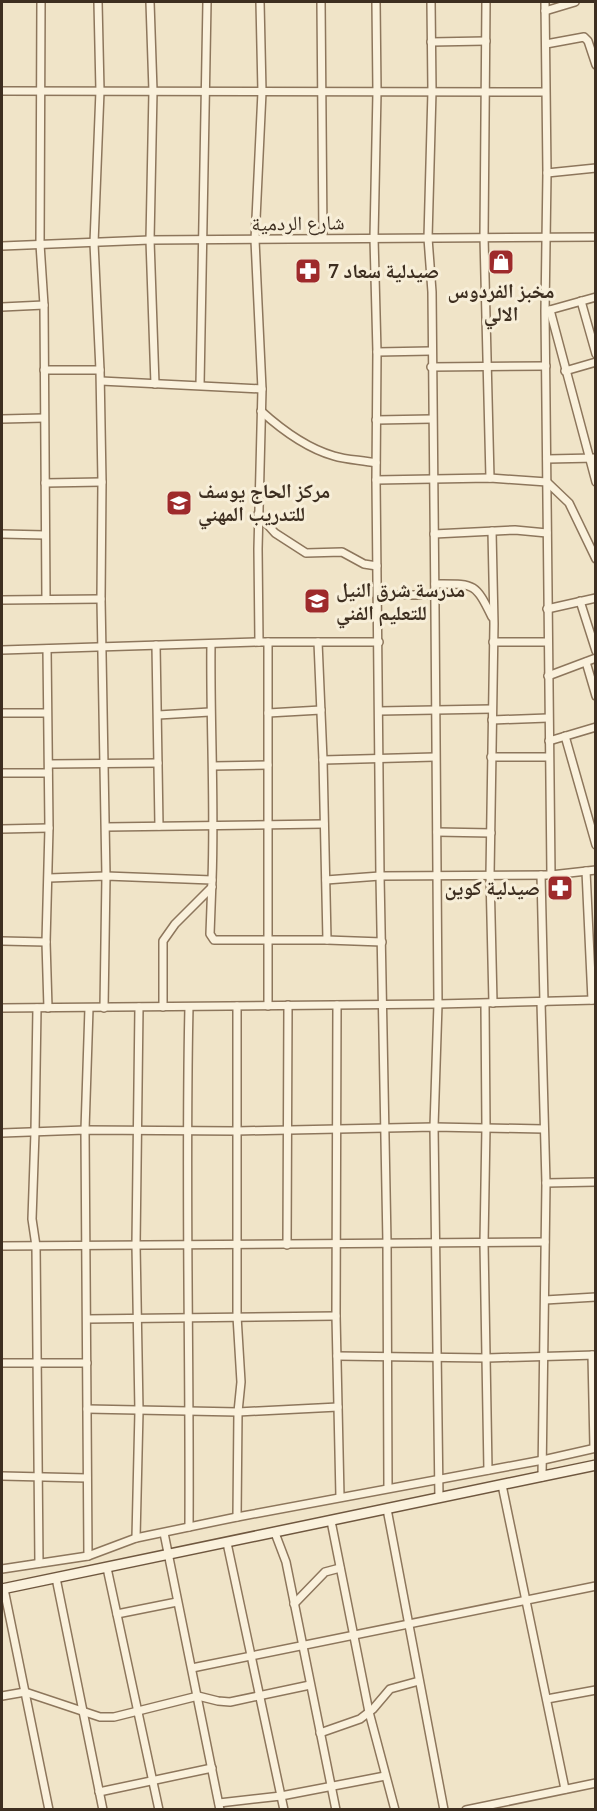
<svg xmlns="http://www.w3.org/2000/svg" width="597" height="1811" viewBox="0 0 597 1811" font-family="Georgia,'Noto Naskh Arabic',serif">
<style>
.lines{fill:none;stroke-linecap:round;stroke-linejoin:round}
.street-casing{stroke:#8d765c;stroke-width:10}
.secondary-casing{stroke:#6f573f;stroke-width:12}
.street{stroke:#faf1dc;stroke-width:7}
.secondary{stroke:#faf1dc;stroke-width:9}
.labels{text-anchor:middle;stroke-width:6;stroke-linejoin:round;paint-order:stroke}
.street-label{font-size:20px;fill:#3d2e20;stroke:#f7eed8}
.poi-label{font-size:20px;font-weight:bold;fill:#3d2e20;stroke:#f7eed8;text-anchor:start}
</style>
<rect width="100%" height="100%" fill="#f0e4c8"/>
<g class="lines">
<g class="street-casing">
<g id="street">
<path d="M41 2 40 244 44 305 46 599"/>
<path d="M98 2 100 91 94 243 100 370 102 482 101 599 106 876 104 1008"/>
<path d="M150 2 153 91 150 240 155 384"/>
<path d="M321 2 323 238"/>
<path d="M376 2 377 92 374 238 377 352 376 480 380 876 387 1243 388 1488"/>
<path d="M431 2 432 91 428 238 432 292 435 610 438 1004 434 1127 439 1498"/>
<path d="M486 2 484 237 490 478"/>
<path d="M545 2 547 173 545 311 551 875 596 870"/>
<path d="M545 11 575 2"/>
<path d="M431 42 486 41"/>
<path d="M546 44 584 37 588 41 596 65"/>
<path d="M2 91 545 92"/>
<path d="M547 173 596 168"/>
<path d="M2 246 150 240 596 237"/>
<path d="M581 301 596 354"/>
<path d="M2 307 44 305"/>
<path d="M550 310 596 482"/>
<path d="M546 311 596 297"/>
<path d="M377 352 431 351"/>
<path d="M431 367 546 366"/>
<path d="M44 370H100"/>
<path d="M565 371 596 362"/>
<path d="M101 381 262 389"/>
<path d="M200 385 207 2"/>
<path d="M261 411C282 430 306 448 334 456 347 460 362 460 376 463"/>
<path d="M2 419 44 418"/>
<path d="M376 420 432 419"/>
<path d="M547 459 596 458"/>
<path d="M376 480 490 478 547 482 569 503 596 559"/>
<path d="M45 483 102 482"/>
<path d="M258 514 275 533 306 553 342 552 364 564 377 566"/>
<path d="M492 531 494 624 490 875 493 1003"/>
<path d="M2 534 45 535"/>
<path d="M434 534 515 530 547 533"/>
<path d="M435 584C474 584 475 582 492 617"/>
<path d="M378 595H435"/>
<path d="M2 600 101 599"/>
<path d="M580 601 596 651"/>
<path d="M547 609 596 598"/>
<path d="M259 642 258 549 262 389 255 240 262 92 260 2"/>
<path d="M268 642V1006"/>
<path d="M318 642 323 760 327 940"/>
<path d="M493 642H548"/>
<path d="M211 644C210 723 215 801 212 880"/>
<path d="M156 645 159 826"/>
<path d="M47 649 49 828 46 942 48 1008"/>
<path d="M2 650 259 642H379"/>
<path d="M586 662 596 696"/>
<path d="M548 676 596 658"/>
<path d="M379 711 492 709"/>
<path d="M2 713H46"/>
<path d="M268 713 321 710"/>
<path d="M158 715 210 712"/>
<path d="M492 720 548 718"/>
<path d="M565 736 596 845"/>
<path d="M549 741 596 727"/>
<path d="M491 757H548"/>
<path d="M323 760 435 757"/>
<path d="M49 764 158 763"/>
<path d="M213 766 268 765"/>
<path d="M2 773H48"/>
<path d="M106 827 324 824"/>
<path d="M2 829 49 828"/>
<path d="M437 832 491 833"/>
<path d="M586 871 592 1000"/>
<path d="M541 875 544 1002"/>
<path d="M49 878 106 876 212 880 210 934 214 940H327L382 942"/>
<path d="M326 880 380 876 551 875"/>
<path d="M2 941 46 942"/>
<path d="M541 1002 546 1183 542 1477"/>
<path d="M485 1004 486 1127 484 1243 488 1470"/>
<path d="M337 1005 336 1316 340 1497"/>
<path d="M237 1006V1316L241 1382 238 1412 237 1517"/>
<path d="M163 1007V941L175 924 212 887"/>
<path d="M189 1007C185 1180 190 1354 189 1527"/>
<path d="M2 1008 438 1004 596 1000"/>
<path d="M37 1008 35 1132 32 1219 36 1246 39 1563"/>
<path d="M2 1133 85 1130 236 1131 434 1127 544 1129"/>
<path d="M546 1183 596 1182"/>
<path d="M287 1245 288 1005"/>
<path d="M2 1246 545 1242"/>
<path d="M545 1300 596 1297"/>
<path d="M87 1319 336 1316"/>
<path d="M592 1355 594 1448"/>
<path d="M337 1356 487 1358 596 1355"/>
<path d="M2 1363H87"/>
<path d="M87 1409 238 1412 338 1407"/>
<path d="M2 1476 87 1478"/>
<path d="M502 1485 565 1789"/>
<path d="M387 1509 444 1810"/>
<path d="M331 1521 369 1712 395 1810"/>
<path d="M164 1533 220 1810"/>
<path d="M275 1533 286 1562 336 1810"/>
<path d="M136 1538 139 1411 136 1245 139 1007"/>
<path d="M227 1543 284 1810"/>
<path d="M88 1556 85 1130 89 1008"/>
<path d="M107 1568 159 1810"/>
<path d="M2 1569 88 1556 136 1538 237 1517 543 1460 596 1448"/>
<path d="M56 1578 103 1810"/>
<path d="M4 1589 49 1810"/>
<path d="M294 1604 325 1572 340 1568"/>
<path d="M117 1614 177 1602"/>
<path d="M192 1668 596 1586"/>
<path d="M2 1696 25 1692 100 1717H114L198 1696 218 1701 230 1702 310 1685"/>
<path d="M547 1699 596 1690"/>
<path d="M320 1733 360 1719 373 1709 390 1689 419 1681"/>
<path d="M99 1792 212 1768"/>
<path d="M219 1803 281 1796 385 1776"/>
<path d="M466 1810 596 1783"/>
</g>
</g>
<g class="secondary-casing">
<path id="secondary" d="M2 1589 596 1465"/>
</g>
<use href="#street" class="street"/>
<use href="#secondary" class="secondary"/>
</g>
<defs>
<g id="shop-square" transform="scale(1.35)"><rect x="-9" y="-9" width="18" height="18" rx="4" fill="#9e2a2b" stroke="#f7eed8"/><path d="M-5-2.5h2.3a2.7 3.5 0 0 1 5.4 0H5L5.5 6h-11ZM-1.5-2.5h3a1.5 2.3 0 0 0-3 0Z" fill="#fff"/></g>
<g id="pharmacy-square" transform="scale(1.35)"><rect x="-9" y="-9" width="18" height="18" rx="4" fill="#9e2a2b" stroke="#f7eed8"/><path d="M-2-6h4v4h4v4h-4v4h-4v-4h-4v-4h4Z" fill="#fff"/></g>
<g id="school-square" transform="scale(1.35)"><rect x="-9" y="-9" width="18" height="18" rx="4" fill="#9e2a2b" stroke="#f7eed8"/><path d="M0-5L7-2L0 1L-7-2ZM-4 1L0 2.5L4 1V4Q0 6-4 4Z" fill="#fff"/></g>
</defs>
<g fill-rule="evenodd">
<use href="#shop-square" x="501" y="262"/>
<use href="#pharmacy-square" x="308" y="271"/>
<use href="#school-square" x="179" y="503"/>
<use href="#school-square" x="317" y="601"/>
<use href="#pharmacy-square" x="560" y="888"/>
</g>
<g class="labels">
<g class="street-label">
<text transform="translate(298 223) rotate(-1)" y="7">شارع الردمية</text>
</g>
<g class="poi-label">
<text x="328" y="278">صيدلية سعاد 7</text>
<text x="501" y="298" text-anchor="middle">مخبز الفردوس<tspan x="501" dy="23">الالي</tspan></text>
<text x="198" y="498">مركز الحاج يوسف<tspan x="198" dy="23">للتدريب المهني</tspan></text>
<text x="336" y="597">مدرسة شرق النيل<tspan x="336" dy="23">للتعليم الفني</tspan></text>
<text x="540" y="895" text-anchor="end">صيدلية كوين</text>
</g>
</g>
<rect width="597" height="1811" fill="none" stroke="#3d2e20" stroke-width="6"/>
</svg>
